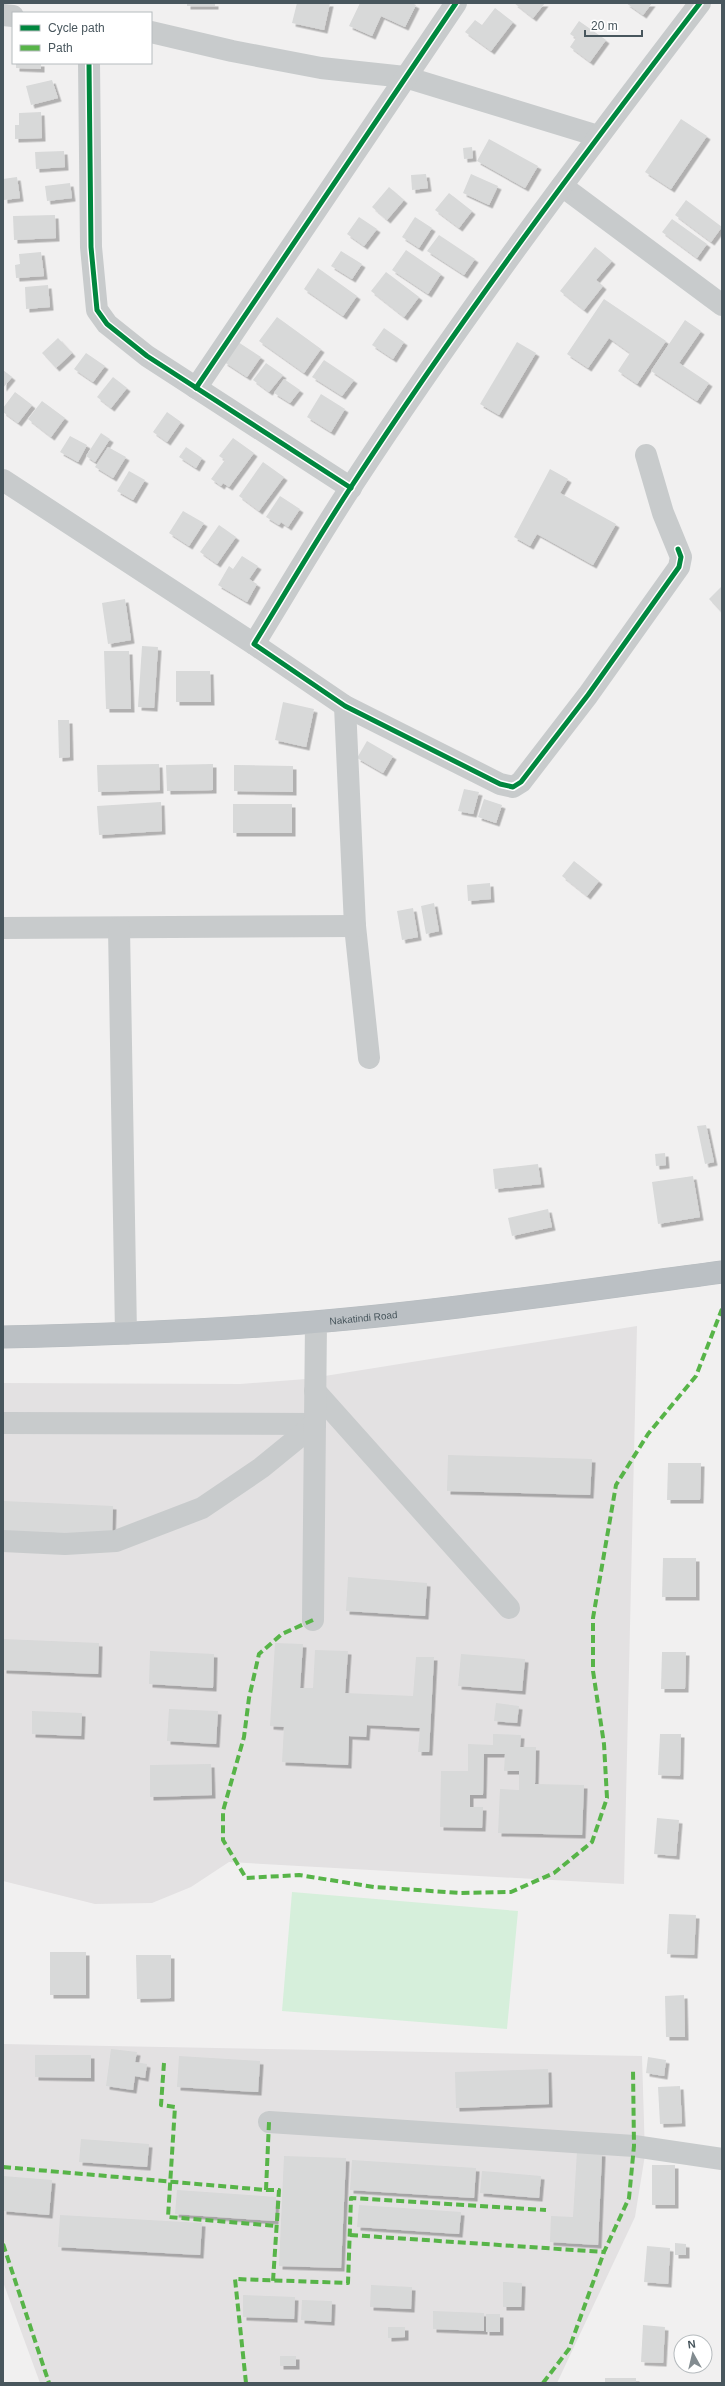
<svg xmlns="http://www.w3.org/2000/svg" width="725" height="2386" viewBox="0 0 725 2386" font-family="Arial,sans-serif">
<style>
.education{fill:#e3e1e2}
.green{fill:#d6efdb}
.building{fill:#d8d9d9;filter:url(#shadow)}
.lines{fill:none;stroke-linecap:round;stroke-linejoin:round}
.highway-casing{stroke:#b6bbbf;stroke-width:23}
.minor{stroke:#c8cbcc;stroke-width:22}
.highway{stroke:#bbc0c4;stroke-width:22}
.quiet{stroke:#57b448;stroke-width:4;stroke-dasharray:8 4;stroke-linecap:butt}
.cycleway-casing{stroke:#fff;stroke-width:8}
.cycleway{stroke:#00873e;stroke-width:5}
.labels{text-anchor:middle;stroke-width:3;stroke-linejoin:round;paint-order:stroke}
.street-label{font-size:10px;fill:#48565d;stroke:#fff}
</style>
<defs>
<filter id="shadow"><feDropShadow dx="3.5" dy="3.5" stdDeviation="0" flood-color="#0004"/></filter>
</defs>
<rect width="100%" height="100%" fill="#f1f0f0"/>
<g class="education">
<path d="M637 1326 624 1884 229 1862 191 1887 152 1903 95 1904 3 1881V1383L240 1384 306 1379Z"/>
<path d="M3 2044 642 2056 645 2155 635 2217 557 2383H40L3 2282Z"/>
</g>
<path class="green" d="M292 1892 518 1911 507 2029 282 2011Z"/>
<g class="building">
<rect x="187" y="3" width="28" height="3"/>
<path d="M297 3H330L324 30 292 23Z"/>
<path d="M360 3H412L416 5 405 27 381 16 372 36 349 26Z"/>
<path d="M514 3H545L533 18Z"/>
<path d="M626 3H652L643 15Z"/>
<path d="M495 8 513 22 491 51 465 32 475 20 482 25Z"/>
<path d="M579 21 606 40 590 62 570 47 576 38 570 34Z"/>
<path d="M16 63H41V69L16 68Z"/>
<path d="M52 80 58 98 31 105 26 86Z"/>
<path d="M41 112 42 138 15 139V125H19V113Z"/>
<path d="M681 119 707 136 671 189 645 172Z"/>
<path d="M489 139 538 166 525 188 477 161Z"/>
<path d="M472 147 473 158 464 159 463 148Z"/>
<path d="M64 151 65 167 36 169 35 152Z"/>
<path d="M426 174 428 188 412 190 411 175Z"/>
<path d="M471 174 498 186 489 205 463 193Z"/>
<path d="M17 177 20 198 4 200 3 179Z"/>
<path d="M70 183 72 198 47 201 45 186Z"/>
<path d="M389 187 404 200 387 220 372 207Z"/>
<path d="M449 193 472 211 459 228 435 210Z"/>
<path d="M686 200 722 227 711 242 675 215Z"/>
<path d="M55 215 56 238 14 240 13 216Z"/>
<path d="M359 217 377 229 364 246 347 234Z"/>
<path d="M415 217 432 228 419 248 402 237Z"/>
<path d="M672 219 707 244 697 258 662 232Z"/>
<path d="M439 235 475 259 464 275 427 251Z"/>
<path d="M595 247 612 261 596 280 603 286 584 310 560 291Z"/>
<path d="M406 250 441 274 428 294 392 270Z"/>
<path d="M341 251 362 264 352 279 331 266Z"/>
<path d="M41 252 44 276 16 278 15 265 20 264 19 254Z"/>
<path d="M318 268 357 296 343 316 304 289Z"/>
<path d="M386 272 419 297 404 317 371 291Z"/>
<path d="M48 285 50 307 26 309 25 287Z"/>
<path d="M604 299 666 341 637 384 618 371 630 353 609 338 588 368 567 354Z"/>
<path d="M277 317 321 349 304 373 259 341Z"/>
<path d="M685 320 701 331 679 363 709 383 697 401 651 371Z"/>
<path d="M384 328 404 342 393 359 372 345Z"/>
<path d="M58 338 72 353 56 368 42 353Z"/>
<path d="M238 342 261 357 247 377 224 362Z"/>
<path d="M517 342 536 353 499 415 480 404Z"/>
<path d="M86 353 105 366 93 382 74 369Z"/>
<path d="M324 360 354 380 342 396 312 377Z"/>
<path d="M266 363 283 375 269 392 253 380Z"/>
<path d="M3 370 12 377 3 388Z"/>
<path d="M113 377 127 388 111 408 97 397Z"/>
<path d="M284 379 300 390 290 403 274 393Z"/>
<path d="M15 392 32 405 18 423 3 412V408Z"/>
<path d="M321 394 345 409 331 432 307 417Z"/>
<path d="M42 401 65 418 51 437 28 419Z"/>
<path d="M167 412 181 422 167 442 153 432Z"/>
<path d="M101 433 110 439 95 462 86 456Z"/>
<path d="M70 436 87 445 78 462 60 452Z"/>
<path d="M233 438 254 453 229 487 223 483 221 486 211 479 225 460 219 456Z"/>
<path d="M108 447 126 457 113 478 95 467Z"/>
<path d="M186 447 202 458 196 468 179 457Z"/>
<path d="M263 462 284 477 259 511 239 496Z"/>
<path d="M550 469 568 479 560 493 616 524 593 565 537 534 530 546 514 537Z"/>
<path d="M129 471 145 480 133 500 117 491Z"/>
<path d="M280 496 300 509 288 527 281 522 279 525 266 517Z"/>
<path d="M183 511 204 523 189 546 169 533Z"/>
<path d="M219 525 236 537 217 564 200 552Z"/>
<path d="M242 556 258 566 249 579 257 584 247 602 218 585 229 566 233 569Z"/>
<path d="M722 586V613L709 599Z"/>
<path d="M125 599 131 640 108 644 102 603Z"/>
<path d="M142 646 158 647 154 708 138 707Z"/>
<path d="M104 651H129L131 709H106Z"/>
<path d="M176 671H210L211 702H176Z"/>
<path d="M283 702 314 709 306 747 275 740Z"/>
<path d="M58 720H69L70 757 59 758Z"/>
<path d="M367 741 393 756 383 773 357 758Z"/>
<path d="M159 764 160 790 98 792 97 765Z"/>
<path d="M213 764V790L167 791 166 765Z"/>
<path d="M234 765 293 766V792L234 791Z"/>
<path d="M464 789 479 792 473 814 458 811Z"/>
<path d="M484 799 502 805 496 823 478 817Z"/>
<path d="M161 802 162 831 99 835 97 806Z"/>
<rect x="233" y="804" width="59" height="29"/>
<path d="M574 861 599 881 587 896 562 876Z"/>
<path d="M490 883 491 899 468 901 467 885Z"/>
<path d="M434 903 439 931 426 934 421 906Z"/>
<path d="M413 908 418 937 402 940 397 911Z"/>
<path d="M706 1125 714 1162 705 1164 697 1126Z"/>
<path d="M665 1153 666 1165 656 1166 655 1154Z"/>
<path d="M538 1164 541 1184 495 1189 493 1169Z"/>
<path d="M693 1176 700 1217 658 1224 652 1182Z"/>
<path d="M548 1209 552 1227 512 1236 508 1218Z"/>
<path d="M448 1455 592 1459 590 1495 447 1491Z"/>
<path d="M668 1463H701L700 1500H667Z"/>
<path d="M3 1501 113 1506 112 1535 3 1531Z"/>
<path d="M663 1558H696V1597H662Z"/>
<path d="M348 1577 427 1583 425 1616 346 1611Z"/>
<path d="M3 1639 99 1643 98 1674 3 1670Z"/>
<path d="M275 1643 303 1644 300 1688H313L315 1650 348 1651 345 1693 413 1696 416 1657H434L429 1752H418L420 1728 367 1725 366 1737 349 1736 348 1765 282 1762 284 1727 270 1726Z"/>
<path d="M150 1651 214 1654 213 1688 149 1684Z"/>
<path d="M662 1652H686L685 1689H661Z"/>
<path d="M461 1654 525 1659 522 1691 458 1686Z"/>
<path d="M496 1703 519 1706 517 1723 494 1721Z"/>
<path d="M169 1709 218 1711 216 1744 167 1741Z"/>
<path d="M32 1711 82 1713 81 1736 32 1734Z"/>
<path d="M493 1734 521 1735 520 1747H536L535 1784 584 1785 582 1835 498 1833 500 1789 519 1790V1771H504L505 1754H484L483 1795H470V1807H483L482 1828 440 1827 441 1771H468V1744L493 1745Z"/>
<path d="M660 1734H681L680 1776 658 1775Z"/>
<path d="M211 1764 212 1795 150 1797V1765Z"/>
<path d="M657 1818 679 1820 676 1856 654 1854Z"/>
<path d="M669 1914 696 1915 694 1955 667 1954Z"/>
<rect x="50" y="1952" width="36" height="43"/>
<path d="M136 1955H171V1998L137 1999Z"/>
<path d="M684 1995 685 2037H666L665 1996Z"/>
<path d="M111 2049 137 2052 135 2062 147 2064 145 2078 135 2076 133 2090 106 2086Z"/>
<path d="M35 2055H91V2078L35 2077Z"/>
<path d="M179 2056 260 2061 258 2092 177 2087Z"/>
<path d="M648 2057 666 2060 664 2076 646 2073Z"/>
<path d="M548 2069 549 2104 456 2108 455 2072Z"/>
<path d="M680 2086 682 2123 660 2124 658 2087Z"/>
<path d="M81 2139 149 2144 147 2167 79 2162Z"/>
<path d="M577 2151 602 2153 598 2245 550 2242 551 2216 573 2217Z"/>
<path d="M284 2156 346 2158 341 2268 279 2266Z"/>
<path d="M352 2160 476 2168 474 2198 350 2190Z"/>
<rect x="652" y="2165" width="23" height="40"/>
<path d="M482 2171 541 2176 539 2198 480 2193Z"/>
<path d="M3 2176 52 2180 49 2215 3 2211Z"/>
<path d="M177 2190 276 2197 275 2221 175 2214Z"/>
<path d="M359 2205 461 2212 459 2234 357 2227Z"/>
<path d="M60 2215 202 2223 200 2255 58 2247Z"/>
<path d="M675 2243 686 2244V2255H675Z"/>
<path d="M647 2246 670 2248 668 2284 644 2282Z"/>
<path d="M503 2282 522 2283 521 2307H503Z"/>
<path d="M371 2285 412 2287 411 2309 370 2307Z"/>
<path d="M243 2295 295 2297 294 2319 243 2317Z"/>
<path d="M302 2300 332 2301 331 2322 301 2320Z"/>
<path d="M433 2311 484 2313V2331L433 2329Z"/>
<rect x="486" y="2314" width="14" height="18"/>
<path d="M643 2325 665 2327 663 2363 641 2362Z"/>
<path d="M388 2327H405V2337L388 2338Z"/>
<rect x="280" y="2356" width="16" height="10"/>
<rect x="605" y="2378" width="31" height="5"/>
</g>
<g class="lines">
<g class="highway-casing">
<g id="highway">
<path id="s1" d="M3 1337C99 1335 194 1331 289 1324 434 1313 578 1291 722 1272"/>
</g>
</g>
<g class="minor">
<path d="M3 15 13 16"/>
<path d="M151 32 232 51 321 68 405 77 598 136"/>
<path d="M89 63 91 247 97 310 107 324 147 356 351 488"/>
<path d="M562 186 722 305"/>
<path d="M196 388 456 3"/>
<path d="M646 455 663 513 681 557 679 567 588 695 521 782 513 787 500 784 345 706 254 644C286 592 317 539 351 487 459 321 579 161 700 3"/>
<path d="M3 480 254 644"/>
<path d="M345 706 355 926 369 1058"/>
<path d="M3 928 355 926"/>
<path d="M119 928 126 1334"/>
<path d="M315 1391 509 1608"/>
<path d="M3 1423 315 1424"/>
<path d="M3 1541 65 1544 116 1541 202 1508 261 1468 315 1424"/>
<path d="M313 1620 316 1322"/>
<path d="M269 2122 634 2146 722 2159"/>
</g>
<use href="#highway" class="highway"/>
<g class="quiet">
<path d="M313 1620 282 1634 259 1654 249 1698 244 1737 223 1811V1840L246 1878 299 1875 374 1887 460 1893 511 1892 554 1873 592 1842 607 1798 604 1744 593 1671V1618L616 1485 648 1434 696 1376 722 1309"/>
<path d="M164 2063 161 2105 175 2107 168 2217 277 2226"/>
<path d="M3 2167 266 2190 269 2122"/>
<path d="M266 2190H279L273 2281"/>
<path d="M350 2235 604 2252"/>
<path d="M3 2244 49 2383"/>
<path d="M246 2383 235 2279 348 2283 351 2198 546 2210"/>
<path d="M543 2383 569 2349 604 2252 629 2198 634 2146 633 2069"/>
</g>
<g class="cycleway-casing">
<g id="cycleway">
<path d="M89 63 91 247 97 310 107 324 147 356 351 488"/>
<path d="M196 388 456 3"/>
<path d="M678 549 681 557 679 567 588 695 521 782 513 787 500 784 345 706 254 644C286 592 317 539 351 487 459 321 579 161 700 3"/>
</g>
</g>
<use href="#cycleway" class="cycleway"/>
</g>
<g class="labels">
<g class="street-label">
<text dy="4" stroke="none"><textPath href="#s1" startOffset="361">Nakatindi Road</textPath></text>
</g>
</g>
<rect width="725" height="2386" fill="none" stroke="#48565d" stroke-width="8"/>
<rect x="12" y="12" width="140" height="52" fill="#ffffff" stroke="#b6bbbe"/>
<rect x="20" y="25" width="20" height="6" fill="#00873e" stroke="#b6bbbe"/>
<text x="48" y="32" font-size="12" fill="#48565d">Cycle path</text>
<rect x="20" y="45" width="20" height="6" fill="#57b448" stroke="#b6bbbe"/>
<text x="48" y="52" font-size="12" fill="#48565d">Path</text>
<g transform="translate(693 2354) rotate(352)"><circle r="19" fill="#ffffff" stroke="#b6bbbe"/>
<path d="M0-3L7 15L0 10L-7 15Z" fill="#838c90"/>
<text y="-6" font-size="11" font-weight="bold" text-anchor="middle" fill="#48565d">N</text>
</g>
<path d="M585 30v6h57v-6" fill="none" stroke="#48565d" stroke-width="2"/>
<text x="591" y="30" font-size="12" fill="#48565d" stroke="#ffffff" stroke-width="3" paint-order="stroke">20 m</text>
</svg>
